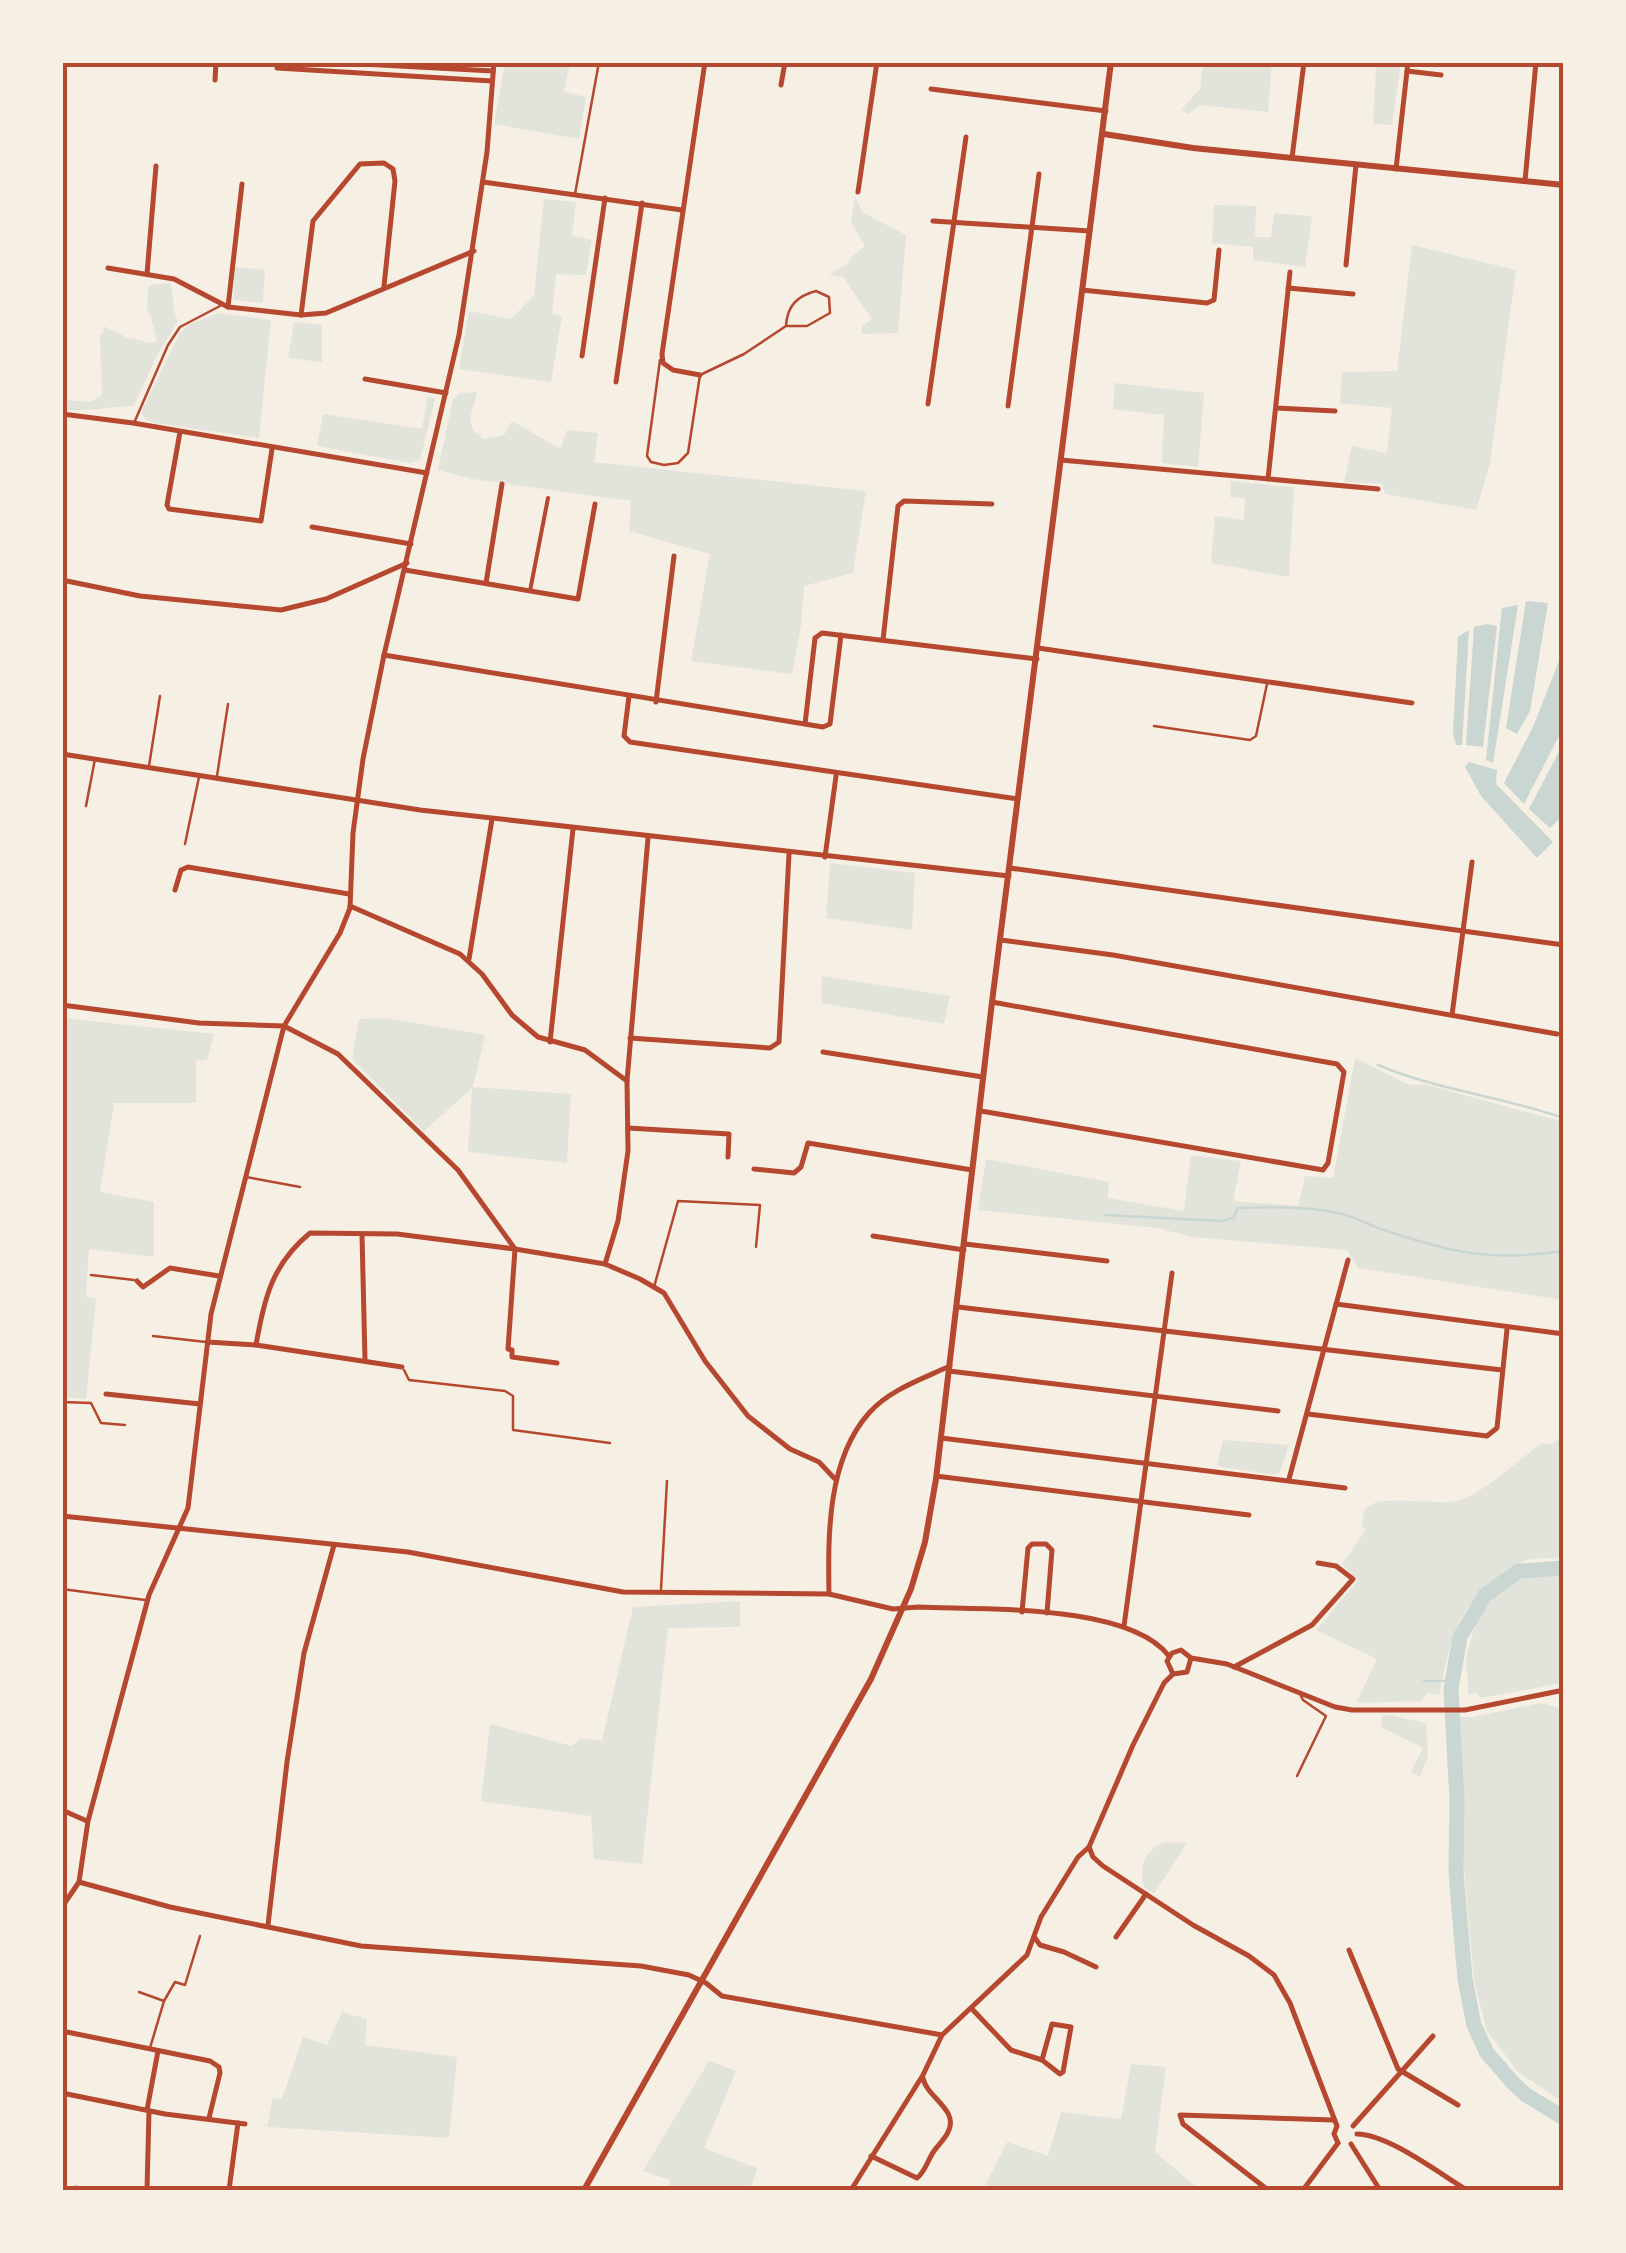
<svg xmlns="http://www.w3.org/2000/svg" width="1626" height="2253" viewBox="0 0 1626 2253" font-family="'Space Grotesk',sans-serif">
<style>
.green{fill:#e2e4dc}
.water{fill:#c9d6d2}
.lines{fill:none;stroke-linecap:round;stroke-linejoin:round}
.stream{stroke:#c9d6d2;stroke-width:2.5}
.river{stroke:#c9d6d2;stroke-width:15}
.service{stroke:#b5482f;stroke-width:2.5}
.pedestrian{stroke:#b5482f;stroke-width:4}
.minor{stroke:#b5482f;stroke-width:5}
.tertiary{stroke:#b5482f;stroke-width:6}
.neatline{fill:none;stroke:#b5482f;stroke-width:4}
</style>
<rect width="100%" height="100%" fill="#f6efe4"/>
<g class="green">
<path d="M1358 62 1401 63 1392 125 1373 124 1376 66Z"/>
<path d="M505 63H570L564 92 586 97 579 139 494 124Z"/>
<path d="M1203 63H1272L1268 112 1199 105 1189 114 1181 110 1200 89Z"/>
<path d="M855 196 862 212 906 235 898 333 862 334V326L872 319 843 277 829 275 849 263V259L865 246 851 222Z"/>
<path d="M544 199 576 202 572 236 592 240 586 275 556 274 552 314 562 316 551 382 459 369 469 311 511 319 534 295Z"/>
<path d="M1214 205 1256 206 1255 237H1271L1274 213 1312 216 1305 267 1253 260V247L1212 243Z"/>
<path d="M1412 245 1516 270 1490 463 1476 510 1385 494 1382 484 1344 482 1352 446 1387 453 1392 408 1340 403 1342 372 1397 371Z"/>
<path d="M235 267 265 270 263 303 233 300Z"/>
<path d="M170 283C175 296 171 308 178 321L155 359 134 406C109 406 88 413 63 409V400L90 402 102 395 100 334H103V326L128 338 153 343 157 340 150 314 147 311 148 288 150 285Z"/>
<path d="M218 313 271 320 259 438 154 423 146 420 141 413 179 334 190 324Z"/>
<path d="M294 322 322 325V362L288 358Z"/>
<path d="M1115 383 1204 393 1198 467 1162 463 1164 415 1113 409Z"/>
<path d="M477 392C474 412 461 425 484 439L504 435 512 421 561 449 567 430 598 433 594 462 866 491 853 573 804 586 801 625 792 674 691 661 710 554 629 531 631 501 472 479 438 470 453 399 460 393Z"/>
<path d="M428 396 435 399 420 460 410 463 317 446 323 414 422 429Z"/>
<path d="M1231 481 1294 487 1289 577 1211 563 1215 516 1244 520 1245 499 1230 497Z"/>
<path d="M830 863 915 873 912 930 826 918Z"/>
<path d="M822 976 950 996 944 1024 821 1003Z"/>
<path d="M62 1018 214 1034 207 1060 196 1061V1103H114L100 1192 154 1202V1257L89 1249 86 1297 96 1298 86 1399 63 1397Z"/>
<path d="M387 1018 485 1035 473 1087 571 1094 567 1163 468 1152 472 1088 424 1131 352 1059 359 1019Z"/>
<path d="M1355 1058 1409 1085 1424 1084 1563 1122V1300L1358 1268 1347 1250 1192 1237 1157 1228 978 1210 986 1159 1109 1182 1108 1198 1184 1211 1191 1155 1241 1161 1233 1201 1298 1206 1305 1176 1333 1178Z"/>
<path d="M1563 1434V1557C1551 1559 1535 1557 1524 1561 1512 1566 1501 1575 1491 1583 1452 1616 1450 1648 1439 1695L1428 1693 1421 1701 1356 1703 1377 1659 1316 1630 1358 1580 1342 1564 1366 1530 1362 1527C1363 1522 1362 1516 1364 1511 1374 1490 1442 1509 1464 1499 1487 1489 1520 1459 1542 1443L1552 1444Z"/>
<path d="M1223 1440 1289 1445 1279 1474 1273 1475 1217 1466Z"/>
<path d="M1563 1573V1683L1481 1698 1476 1693 1467 1694C1471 1680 1464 1668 1467 1655 1473 1625 1490 1583 1524 1576 1537 1573 1551 1574 1563 1573Z"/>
<path d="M740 1601V1627L668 1628 642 1864 594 1859 591 1816 481 1801 490 1724 572 1746 581 1738 602 1741 633 1607Z"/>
<path d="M1541 1703 1563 1709V2102L1519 2073 1487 2031 1474 1981 1463 1856 1457 1717H1473Z"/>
<path d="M1388 1715 1426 1723 1428 1756 1420 1777 1411 1772 1423 1748 1381 1727 1382 1716Z"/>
<path d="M1164 1842 1187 1843 1154 1894 1144 1887C1138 1866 1144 1852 1164 1842Z"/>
<path d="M342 2012 367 2019 365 2045 457 2057 449 2138 267 2127 273 2098 282 2099 303 2037 327 2045Z"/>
<path d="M709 2061 736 2071 704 2148 757 2168 750 2190H668L670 2180 643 2171Z"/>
<path d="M1131 2064 1166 2067 1155 2152 1200 2190H983L1007 2142 1048 2156 1061 2112 1121 2119Z"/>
</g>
<g class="water">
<path d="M1526 601 1548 603 1530 711 1517 734 1506 728Z"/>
<path d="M1518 605 1493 763 1486 760 1502 608Z"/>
<path d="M1487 624 1497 626 1483 747 1466 745 1474 627Z"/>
<path d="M1469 630 1462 745H1456L1453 734 1458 637Z"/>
<path d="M1563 651V728L1524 804 1504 783 1533 727Z"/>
<path d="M1563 744V815L1550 828 1529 809Z"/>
<path d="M1469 762 1497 770 1496 784 1553 842 1537 858 1481 796 1465 767Z"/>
</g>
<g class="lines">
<g class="stream">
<path d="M1378 1065C1437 1090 1503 1097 1564 1118"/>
<path d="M1105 1215 1220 1221 1234 1218 1237 1208C1270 1207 1306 1206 1338 1213 1353 1216 1367 1224 1381 1229 1452 1253 1489 1262 1564 1251"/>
<path d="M1424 1681H1452"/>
</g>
<path class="river" d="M1564 1568 1519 1571 1485 1595 1460 1637 1451 1689 1457 1800 1456 1872 1465 1979 1474 2025 1487 2053 1514 2084 1526 2095 1564 2118"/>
<g class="service">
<path d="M575 194 599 62"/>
<path d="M660 360 647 456 651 462 664 465 678 463 688 453 700 375 744 354 786 326H807L830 313 829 297 816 291C797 296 787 306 786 326"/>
<path d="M134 423 168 345 180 327 220 306"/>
<path d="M1154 726 1250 740 1256 736 1267 684"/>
<path d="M149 766 160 696"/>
<path d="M217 776 228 704"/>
<path d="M86 806 95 759"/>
<path d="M185 844 199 777"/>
<path d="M246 1177 300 1187"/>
<path d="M91 1275 134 1280"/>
<path d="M654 1287 678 1201 760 1205 756 1247"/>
<path d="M153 1336 206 1342"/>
<path d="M404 1370 409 1380 505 1391 513 1396V1430L610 1443"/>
<path d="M62 1402 91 1403 101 1423 125 1425"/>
<path d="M62 1589 145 1600"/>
<path d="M661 1589 667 1481"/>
<path d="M1297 1776 1326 1716 1303 1700 1300 1694"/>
<path d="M139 1992 164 2001 150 2048"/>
<path d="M164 2001 175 1982 185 1985 200 1936"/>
</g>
<path class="pedestrian" d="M530 591 548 498"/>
<g class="minor">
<path d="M343 63 493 71"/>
<path d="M277 68 492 81"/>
<path d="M1407 71 1441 75"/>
<path d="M215 80 216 62"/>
<path d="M781 85 785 62"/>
<path d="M931 89 1106 111"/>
<path d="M1292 158 1304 62"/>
<path d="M1396 169 1408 62"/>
<path d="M1525 181 1536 62"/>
<path d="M483 182 682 210"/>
<path d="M858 192 877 62"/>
<path d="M933 221 1090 231"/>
<path d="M1346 265 1356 165"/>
<path d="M108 268 174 279 228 307 301 315 326 313 474 251"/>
<path d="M147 274 156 166"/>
<path d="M1288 288 1353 294"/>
<path d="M1082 290 1207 303 1214 300 1219 250"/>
<path d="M228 307 242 184"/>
<path d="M301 315 313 221 360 164 384 163 393 169 395 181 384 286"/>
<path d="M582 356 605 198"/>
<path d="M700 375 673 370 663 363 662 354 705 62"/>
<path d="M365 379 446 393"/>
<path d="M616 382 642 203"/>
<path d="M928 404 966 137"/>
<path d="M1008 406 1039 174"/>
<path d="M1276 408 1335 411"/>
<path d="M62 414 133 423 427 473"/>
<path d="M180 432 167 505 169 509 261 521 272 449"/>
<path d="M1061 460 1378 489"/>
<path d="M1268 479 1290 272"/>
<path d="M312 527 411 544"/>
<path d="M405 570 578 599 595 504"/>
<path d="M62 580 140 596 281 610 326 599 407 563"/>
<path d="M486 583 502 484"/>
<path d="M883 640 898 506 904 501 992 504"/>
<path d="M1038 648 1412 703"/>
<path d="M384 655 823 727 830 724 841 635"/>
<path d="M629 696 624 736 630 742 1018 799"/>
<path d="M656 702 674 556"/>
<path d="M805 724 815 638 822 633 1037 659"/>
<path d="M62 754 420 810 1009 876"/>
<path d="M825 857 836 776"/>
<path d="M1010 868 1564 945"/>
<path d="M175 890 181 870 188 867 349 894"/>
<path d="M350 906 460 954 482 974 512 1015 538 1037 585 1050 627 1081"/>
<path d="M1001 940 1113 955 1557 1034"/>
<path d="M469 959 492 819"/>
<path d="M62 1005 199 1023 284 1026 338 1054 458 1170 515 1249 508 1349 512 1350V1357L557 1363"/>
<path d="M1452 1015 1472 862"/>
<path d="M630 1038 770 1048 779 1042 789 854"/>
<path d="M550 1042 573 829"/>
<path d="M823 1052 983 1077"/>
<path d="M981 1111 1323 1170 1328 1163 1344 1072 1337 1064 992 1002"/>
<path d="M628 1128 729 1134 728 1157"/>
<path d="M754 1169 794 1173 801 1167 808 1143 972 1170"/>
<path d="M362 1234 365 1360"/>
<path d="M873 1236 964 1250"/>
<path d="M965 1244 1107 1261"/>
<path d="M605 1264 618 1221 628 1151 627 1081 648 838"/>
<path d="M137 1281 143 1287 170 1268 219 1276"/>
<path d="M1336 1304 1564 1334"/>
<path d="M958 1307 1502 1370"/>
<path d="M207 1342 256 1345 402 1367"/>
<path d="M256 1345C264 1299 272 1264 310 1233L397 1234 515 1249 605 1264 640 1279 664 1293 705 1361 748 1416 790 1449 819 1462 836 1480"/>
<path d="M949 1371 1278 1411"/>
<path d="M106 1394 200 1404"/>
<path d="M1308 1414 1487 1436 1497 1428 1507 1329"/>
<path d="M941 1438 1345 1488"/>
<path d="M936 1476 1249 1515"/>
<path d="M1289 1479 1348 1260"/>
<path d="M62 1516 408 1552 623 1592 829 1594 893 1609 918 1607C982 1610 1128 1603 1169 1656"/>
<path d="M829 1594C828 1536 827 1460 869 1413 889 1390 922 1379 950 1366"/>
<path d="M1022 1612 1028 1548 1032 1544H1046L1052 1550 1047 1613"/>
<path d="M1124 1626 1172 1273"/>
<path d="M1234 1667 1312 1625 1353 1579 1336 1566 1318 1563"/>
<path d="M1173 1674 1167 1661 1172 1653 1181 1650 1191 1658 1227 1664 1335 1707 1352 1710H1465L1564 1690"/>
<path d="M1173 1674 1187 1672 1191 1658"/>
<path d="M62 1810 87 1821"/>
<path d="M1089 1847 1093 1857 1103 1866 1193 1925 1249 1956 1274 1975 1290 2003 1337 2126 1334 2134 1338 2143"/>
<path d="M79 1882 170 1907 361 1946 641 1966 689 1975 706 1983 722 1996 942 2035"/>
<path d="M62 1907 79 1882 88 1821 149 1595 188 1508 211 1314 284 1026 340 933 350 908 353 833 363 759 384 655 459 335 487 152 494 62"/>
<path d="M268 1925 287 1762 304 1653 334 1545"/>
<path d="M1116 1937 1146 1894"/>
<path d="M1035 1938 1040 1945 1064 1952 1096 1967"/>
<path d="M1349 1950 1398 2069 1458 2105"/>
<path d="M972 2009 1011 2050 1042 2060 1060 2074 1063 2072 1071 2027 1052 2024 1042 2060"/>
<path d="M62 2031 210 2061 219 2067 220 2073 209 2118"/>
<path d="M62 2093 165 2114 245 2124"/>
<path d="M147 2110 158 2051"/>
<path d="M1353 2126 1433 2036"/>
<path d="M1357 2134C1388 2134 1440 2174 1467 2190"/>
<path d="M1351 2144 1380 2190"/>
<path d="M871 2156 917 2178C926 2171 927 2161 934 2151 938 2145 945 2139 948 2132 960 2110 926 2097 923 2078"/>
<path d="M76 2188V2190"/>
<path d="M147 2190 149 2111"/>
<path d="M229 2190 238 2123"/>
<path d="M851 2190 923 2075 942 2035 1027 1955 1041 1917 1078 1857 1089 1847 1133 1745 1164 1683 1173 1674"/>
<path d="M1268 2190 1183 2124 1180 2115 1334 2120"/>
<path d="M1303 2190 1338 2143"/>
</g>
<g class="tertiary">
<path d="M1104 134 1193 148 1564 185"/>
<path d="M584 2190 871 1679 911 1589 925 1542 936 1479 992 1002 1111 62"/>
</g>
</g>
<rect width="1626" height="2253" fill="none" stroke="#f6efe4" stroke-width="130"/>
<rect x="65" y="65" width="1496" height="2123" class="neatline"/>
</svg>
